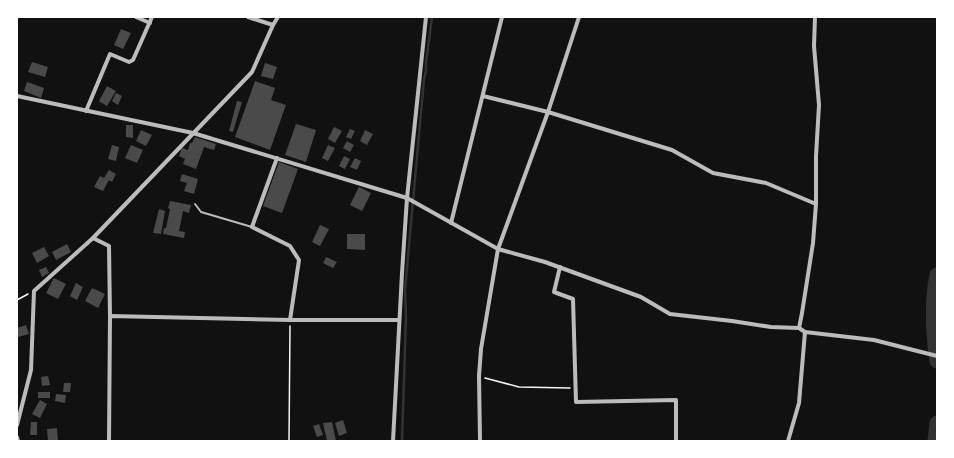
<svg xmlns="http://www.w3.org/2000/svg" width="954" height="458" viewBox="0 0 954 458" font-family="Arial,sans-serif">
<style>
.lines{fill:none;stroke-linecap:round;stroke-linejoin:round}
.stream{stroke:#333;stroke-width:2.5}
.river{stroke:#333;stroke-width:15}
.building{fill:#4a4a4a}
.path{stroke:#f5f5f5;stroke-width:1.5}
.service{stroke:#bcbcbc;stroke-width:2}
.minor{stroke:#bcbcbc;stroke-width:4}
</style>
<rect width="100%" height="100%" fill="#111"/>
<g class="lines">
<path class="stream" d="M402 441 406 316 405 290 424 79 426 71V63L432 17"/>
<g class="river">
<path d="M937 275C931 303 933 333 937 361"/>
<path d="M935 441 937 423"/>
</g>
</g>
<g class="building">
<path d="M121 29 131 33 123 49 114 45Z"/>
<path d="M32 62 48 67 45 77 28 72Z"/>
<path d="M265 63 277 67 273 79 261 76Z"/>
<path d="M255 81 275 88 271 100 286 105 270 150 235 137Z"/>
<path d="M27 82 44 88 41 98 24 91Z"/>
<path d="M107 86 116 91 107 106 99 101Z"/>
<path d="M116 93 122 96 118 105 112 101Z"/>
<path d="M237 101 242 102 233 132 229 131Z"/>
<path d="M296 124 316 130 306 162 285 155Z"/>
<path d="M126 125H133V138L126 137Z"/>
<path d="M334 127 342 131 335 143 328 139Z"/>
<path d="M350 129 355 131 351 139 346 137Z"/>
<path d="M141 130 152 135 146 146 136 141Z"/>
<path d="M365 130 373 134 367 145 360 141Z"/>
<path d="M195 137 216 144 214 150 204 147 196 169 183 164 185 159 179 156 182 148 188 150 190 143H192Z"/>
<path d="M347 141 354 145 350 152 343 148Z"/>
<path d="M112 145 119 147 116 161 108 159Z"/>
<path d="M131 145 143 150 137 163 125 158Z"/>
<path d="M328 145 335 148 328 161 322 158Z"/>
<path d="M344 156 350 159 345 169 339 166Z"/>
<path d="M355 158 361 161 357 170 350 167Z"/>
<path d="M279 162 298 169 282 213 263 206Z"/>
<path d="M109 170 116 174 112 182 109 180 103 191 94 187 100 176 104 178Z"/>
<path d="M182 174 198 179 194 194 184 191 187 183 180 181Z"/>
<path d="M359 187 371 193 362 211 350 205Z"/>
<path d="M170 201 191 205 189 213 183 211 179 231 185 232 184 238 163 234 164 228H166L170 209 168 208Z"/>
<path d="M159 209 165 211 161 234 153 233Z"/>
<path d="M320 225 329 229 320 246 312 242Z"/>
<path d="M347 234H365V250L347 249Z"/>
<path d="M67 244 71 252 56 260 52 252Z"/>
<path d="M44 247 49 256 37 263 32 253Z"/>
<path d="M326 257 337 262 333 268 323 263Z"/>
<path d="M46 267 49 273 42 277 39 270Z"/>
<path d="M54 278 66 284 58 299 46 293Z"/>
<path d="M76 283 83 287 77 300 70 296Z"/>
<path d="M92 288 105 294 98 308 85 301Z"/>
<path d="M26 325 29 334 18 337 17 328Z"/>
<path d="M48 376 50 385 42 386 41 377Z"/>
<path d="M64 383H71L70 392H63Z"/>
<rect x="38" y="392" width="12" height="6"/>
<path d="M56 394 66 395 65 403 55 401Z"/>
<path d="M40 400 47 404 40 418 32 414Z"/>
<path d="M343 420 347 433 339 436 335 423Z"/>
<path d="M31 422H37V435H30Z"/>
<path d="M332 422 336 441H327L323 423Z"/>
<path d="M319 424 323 435 317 437 313 426Z"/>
<path d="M57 428 58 441H48L47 429Z"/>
</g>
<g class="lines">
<g class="path">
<path d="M17 300 28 294"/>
<path d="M485 378 519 387 570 388"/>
<path d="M289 441 290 326"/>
</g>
<path class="service" d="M195 204 201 212 252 227"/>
<g class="minor">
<path d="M136 17 150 23"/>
<path d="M248 17 273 25"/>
<path d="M17 96 193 133 407 198 498 249 545 262 641 297 670 314 732 321 771 327 799 328 805 332 874 340 937 356"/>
<path d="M483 96 548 112 672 150 713 173 766 183 816 204"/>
<path d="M86 111 110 54 129 62 133 60 152 17"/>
<path d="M277 158 252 227 290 246 299 260 290 320"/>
<path d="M451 223 502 17"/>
<path d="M93 238 109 246 110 316"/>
<path d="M560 267 554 292 573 299 576 402 676 400V441"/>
<path d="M799 328 802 313 813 243 816 204V156L819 105 814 46 815 17"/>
<path d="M17 425 31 370 34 291 93 238 252 72 273 25 278 17"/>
<path d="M17 437 18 441"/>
<path d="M109 441 110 316 290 320H399"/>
<path d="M393 441 402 273 407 198 426 17"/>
<path d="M480 441 479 376 481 349 498 249 548 112 579 17"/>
<path d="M788 441 799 403 805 332"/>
</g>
</g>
<rect width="954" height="458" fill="none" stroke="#ffffff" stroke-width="36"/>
</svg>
